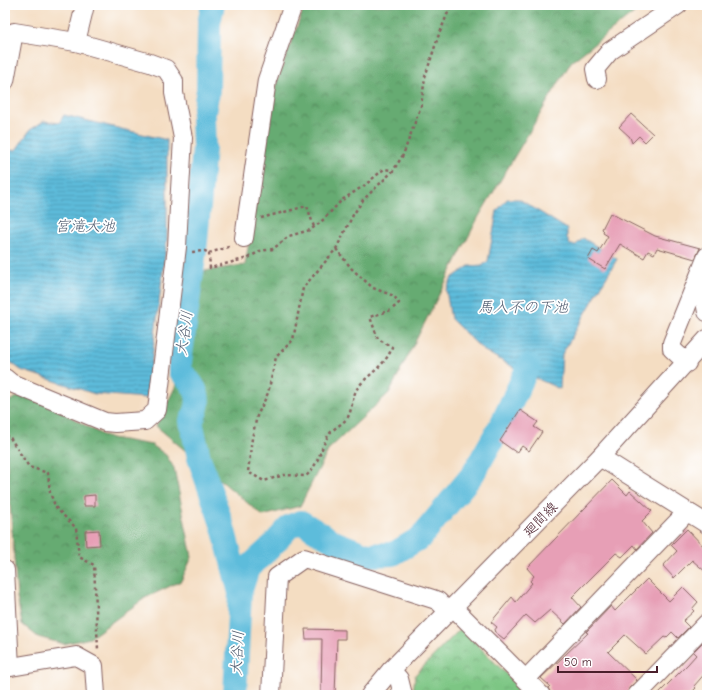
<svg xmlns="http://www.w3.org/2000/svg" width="712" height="700" viewBox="0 0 712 700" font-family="'Comic Neue','Klee One',sans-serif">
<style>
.forest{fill:url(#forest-crowns);stroke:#58654e}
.park{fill:url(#park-crowns);stroke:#647258}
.water{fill:url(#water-rules);stroke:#546e83}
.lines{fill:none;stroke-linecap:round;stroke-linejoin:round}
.river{stroke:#5dbcdb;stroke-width:24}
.building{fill:#e79fb6}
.minor-casing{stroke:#866260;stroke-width:20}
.path{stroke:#866260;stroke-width:2.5;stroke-dasharray:3 3;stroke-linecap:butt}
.minor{stroke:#fff;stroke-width:18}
.labels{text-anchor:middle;stroke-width:3.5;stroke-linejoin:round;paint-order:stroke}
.street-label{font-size:14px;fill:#4a1f2b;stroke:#fff}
.water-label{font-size:15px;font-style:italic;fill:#525e71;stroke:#fff}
</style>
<defs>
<pattern id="forest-crowns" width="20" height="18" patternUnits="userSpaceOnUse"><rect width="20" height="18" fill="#66ab72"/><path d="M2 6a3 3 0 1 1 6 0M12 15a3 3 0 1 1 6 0" fill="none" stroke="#568b5e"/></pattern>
<pattern id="park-crowns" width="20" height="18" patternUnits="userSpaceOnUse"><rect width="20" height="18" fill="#7dc684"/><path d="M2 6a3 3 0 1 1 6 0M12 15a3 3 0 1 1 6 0" fill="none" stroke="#68a06c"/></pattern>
<pattern id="water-rules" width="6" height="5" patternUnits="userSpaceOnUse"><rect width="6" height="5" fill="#5dbcdb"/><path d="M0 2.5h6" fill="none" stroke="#4f98b2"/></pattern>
</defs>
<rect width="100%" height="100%" fill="#fff"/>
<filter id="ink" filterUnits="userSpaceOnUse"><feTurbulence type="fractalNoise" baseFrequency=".025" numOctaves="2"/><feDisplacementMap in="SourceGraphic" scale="8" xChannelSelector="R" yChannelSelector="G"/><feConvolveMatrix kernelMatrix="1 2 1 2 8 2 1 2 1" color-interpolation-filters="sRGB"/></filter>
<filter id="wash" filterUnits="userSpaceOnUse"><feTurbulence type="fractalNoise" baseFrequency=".012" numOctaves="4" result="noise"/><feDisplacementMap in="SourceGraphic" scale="16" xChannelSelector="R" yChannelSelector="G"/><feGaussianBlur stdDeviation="0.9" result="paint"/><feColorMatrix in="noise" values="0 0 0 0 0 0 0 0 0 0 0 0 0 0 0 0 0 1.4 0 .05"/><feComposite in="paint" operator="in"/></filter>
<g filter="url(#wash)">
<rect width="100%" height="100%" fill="#f4ddc2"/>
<g class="forest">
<path d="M305 5H644L571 62 478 218 389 393 329 449 300 506 263 516 156 426 185 367 198 272 245 265 276 84Z"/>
<path d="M24 396 37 398 106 437 152 445 166 455 174 468 192 557 181 581 145 598 90 638 64 644 38 637 22 624 17 597 5 436V407C9 399 16 397 24 396Z"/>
</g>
<path class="park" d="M461 628 520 688 513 695H413L415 675Z"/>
<g class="water">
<path d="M64 115 167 140V239L147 398 95 394 21 370 5 358V151L16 150 30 130 44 121 59 123Z"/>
<path d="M507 199H519L567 229V238L570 245H576L583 238 617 259 562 354 560 389 520 371 483 350 451 319 446 290 452 278 469 266H482L488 261 497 211Z"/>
</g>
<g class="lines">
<g class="river">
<path d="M213 5 209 23 208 90 203 118 204 148 196 242 180 362V371C197 387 204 400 191 421L199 458 223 527 240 593 235 695"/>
<path d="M240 593 248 568 270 548 290 526 301 522 336 543 367 555 393 554 420 538 473 474 502 423 529 365"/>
</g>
</g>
<g id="blocks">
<g class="building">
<path d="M631 114 653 134 645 142 639 136 632 143 630 137 619 127Z"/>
<path d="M610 213 655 236 700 248 695 259 657 248 654 254 648 251 644 258 620 244 605 269 588 259 593 250 598 253 608 236 603 233 604 231 602 229Z"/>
<path d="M520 410 538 422 534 427 542 432 529 451 522 446 517 453 500 441Z"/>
<path d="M612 480 627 495 630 491 652 511 642 521 652 533 637 549 634 545 622 557 616 553 572 597 581 607 565 624 550 610 535 623 526 615 504 639 494 631 497 627 491 622 512 597 516 602 532 583 530 581 534 576 527 568Z"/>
<path d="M95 495V506H84V496Z"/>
<path d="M687 529 707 550V573L692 560 674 578 663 566 677 551 671 545Z"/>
<path d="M99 530 100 545 86 546 85 531Z"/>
<path d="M647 579 669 601 683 587 698 602 692 609 694 611 683 621 689 627 678 638 672 632 666 638 664 637 646 654 625 635 608 652 637 680 629 688 627 695H552L548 688 550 686 541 678 588 633 586 632 611 606 615 611Z"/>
<path d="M305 629 345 630V639H337L335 695H321L322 639H306Z"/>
<path d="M704 641 707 643V671L694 686 696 688 689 695H657L688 664 696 655 693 652Z"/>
</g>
</g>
</g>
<g filter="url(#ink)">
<use href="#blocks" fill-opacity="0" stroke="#866260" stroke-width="1"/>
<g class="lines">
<g class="minor-casing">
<g id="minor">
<path d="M597 79 595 69 610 51 678 5"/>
<path d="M5 81 14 32 76 42 85 5"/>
<path d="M244 238 267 80 293 5"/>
<path d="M707 288 704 296 707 312"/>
<path d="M687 363 672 349V343L707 256"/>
<path d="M5 378 11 383 105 422 115 423 145 421 157 410 177 247 179 207 183 138 174 93V81L166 69 150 63 76 42"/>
<path d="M600 457 707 524"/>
<path d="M5 570 10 667"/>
<path d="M453 607 541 695"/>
<path d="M5 668 76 656 94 666 96 695"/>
<path d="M391 670 399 679 403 695"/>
<path d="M526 679 687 512"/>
<path d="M271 695 277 577 304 558 433 599 438 601 448 611"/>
<path d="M370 695 391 670 600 457 707 339"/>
<path d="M637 695 707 623"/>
</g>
</g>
<g class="path">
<path d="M261 218 307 206 314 227"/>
<path d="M336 249 352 269 373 288 394 296 399 303 391 310 370 317 378 339 392 347C387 364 370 373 359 386 352 395 353 405 349 415 344 425 333 427 328 436 320 450 318 466 306 476L284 475 264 481 248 472 252 438 257 416 268 393 276 357 293 340 303 288 336 249 353 215 363 200 393 171 403 155 421 106 425 77 438 37 451 5"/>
<path d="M192 252 205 251 209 253 210 268 248 258 260 251 273 249 289 236 310 230 320 223 342 200 365 185 384 169 392 170"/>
<path d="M209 253 232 246"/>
<path d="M5 436H9L29 467 48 473 50 493 56 508 76 528 79 557 94 565 98 650"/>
</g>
<use href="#minor" class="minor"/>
</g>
</g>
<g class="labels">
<g class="street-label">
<text transform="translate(540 519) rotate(-45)" y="5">廻間線</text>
</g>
<g class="water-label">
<text x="85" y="231">宮滝大池</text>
<text x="523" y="312">馬入不の下池</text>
<text transform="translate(184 333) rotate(-82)" y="5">大谷川</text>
<text transform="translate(237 653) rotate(-87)" y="5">大谷川</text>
</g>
</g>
<rect width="712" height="700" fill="none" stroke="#fff" stroke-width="20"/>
<path d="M558 666v6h99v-6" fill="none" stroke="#4a1f2b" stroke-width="2"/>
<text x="564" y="666" font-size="12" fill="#4a1f2b" stroke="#ffffff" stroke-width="3" paint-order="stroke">50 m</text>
</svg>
